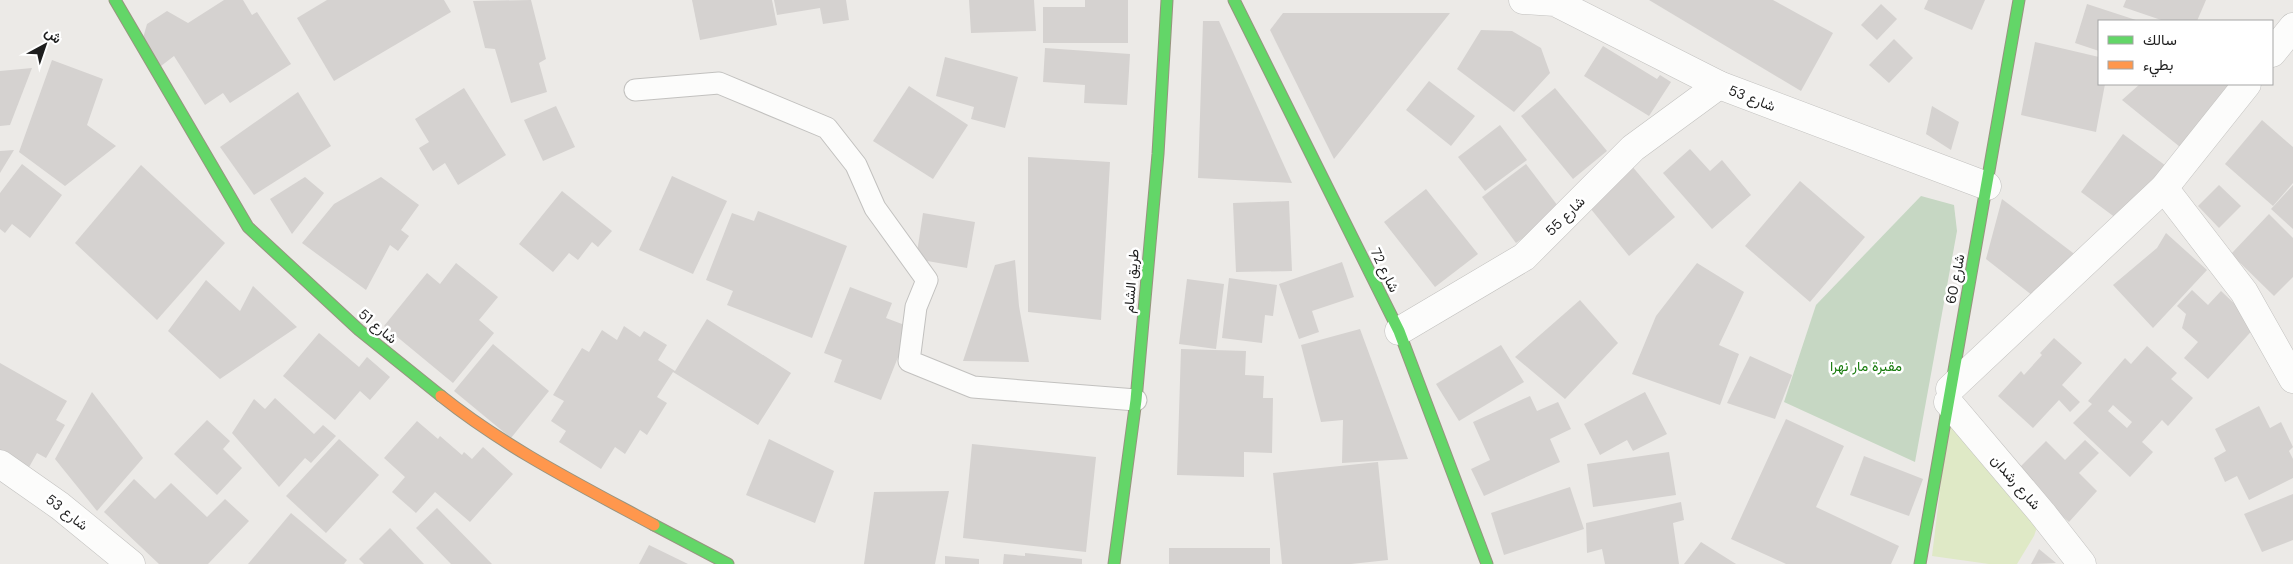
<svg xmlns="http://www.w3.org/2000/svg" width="2293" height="564" viewBox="0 0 2293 564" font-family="'DM Sans',Vazirmatn,sans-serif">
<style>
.grass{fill:#dfe9c6}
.cemetery{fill:#c6d7c3}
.building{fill:#d5d2d0;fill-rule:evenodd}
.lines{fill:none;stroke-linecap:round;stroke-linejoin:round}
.lane-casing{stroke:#c2c1bf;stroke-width:23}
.street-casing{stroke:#c2c1bf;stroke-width:29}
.fast-casing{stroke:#97947f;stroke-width:13}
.slow-casing{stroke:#97947f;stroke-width:13}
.lane{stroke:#fcfcfb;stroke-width:21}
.street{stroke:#fcfcfb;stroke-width:28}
.fast{stroke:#63d668;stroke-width:11}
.slow{stroke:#ff974d;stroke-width:11}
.labels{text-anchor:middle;stroke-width:5;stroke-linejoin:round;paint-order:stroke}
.street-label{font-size:14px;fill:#1e1e1e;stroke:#fff}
.park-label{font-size:14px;fill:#187b0d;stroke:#fff}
</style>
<rect width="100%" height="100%" fill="#eceae7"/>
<path class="grass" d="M1950 407 2042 513 2034 536 2017 564H1989L1932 556Z"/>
<path class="cemetery" d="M1921 196 1954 205 1957 231 1915 462 1784 402 1816 305Z"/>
<g class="building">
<path d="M224 0H243L252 15 257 12 291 64 230 103 223 93 205 105 174 56 161 66 143 38 147 24 167 11 188 23Z"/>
<path d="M327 0H444L451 12 334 81 297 18Z"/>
<path d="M531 0 546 59 539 63 547 92 511 103 495 49 485 48 473 1Z"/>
<path d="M692 0H772L777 25 700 40Z"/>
<path d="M774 0H846L849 20 823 24 820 8 777 15Z"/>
<path d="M969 0H1034L1036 31 971 33Z"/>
<path d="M1085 0H1128V43H1043V7H1085Z"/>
<path d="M1649 0H1773L1833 33 1801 91Z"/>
<path d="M1928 0H1985L1972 30 1924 9Z"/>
<path d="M2126 0H2206L2197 21H2164L2123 7Z"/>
<path d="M1881 4 1897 19 1877 40 1861 25Z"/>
<path d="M2087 4 2139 21H2099V51L2075 43Z"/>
<path d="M1283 13H1450L1334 159 1270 30Z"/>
<path d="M1203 21H1219L1292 183 1198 178Z"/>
<path d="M1481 30 1512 31 1541 48 1546 62 1550 73 1514 112 1457 69Z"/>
<path d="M1894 39 1913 58 1889 83 1869 65Z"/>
<path d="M2035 42 2099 57V84H2105L2096 132 2021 115Z"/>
<path d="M1603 46 1657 79 1660 75 1671 82 1649 116 1584 76Z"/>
<path d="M1045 48 1130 54 1127 105 1084 103 1085 85 1043 82Z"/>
<path d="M945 57 1018 77 1005 128 971 119 974 107 936 96Z"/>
<path d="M52 60 103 79 87 125 116 146 65 186 19 152Z"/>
<path d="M32 68 10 125 0 126V71Z"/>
<path d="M1429 81 1475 116 1451 146 1406 110Z"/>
<path d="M2140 84H2239L2185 151 2122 100Z"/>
<path d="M909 86 968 125 933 179 873 141Z"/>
<path d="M464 88 506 155 458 185 445 163 433 171 419 148 429 142 415 119Z"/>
<path d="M1555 88 1607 151 1573 179 1521 116Z"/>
<path d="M298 92 331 146 254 195 220 147Z"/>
<path d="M556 106 575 147 543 161 524 120Z"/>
<path d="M1932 106 1959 122 1951 150 1926 134Z"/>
<path d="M2262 120 2293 147V183L2273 206 2225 164Z"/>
<path d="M1500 125 1527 160 1485 191 1458 157Z"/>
<path d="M2123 134 2166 166 2124 224 2081 192Z"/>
<path d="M1690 149 1710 171 1722 160 1751 195 1712 229 1663 173Z"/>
<path d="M14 150 0 173V151Z"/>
<path d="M1028 157 1110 162 1101 320 1028 312Z"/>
<path d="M22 164 62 195 30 238 12 224 5 233 0 229V193Z"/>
<path d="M1526 164 1561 210 1516 243 1482 197Z"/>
<path d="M141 165 225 243 157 320 75 243Z"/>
<path d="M1631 165 1675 217 1629 256 1586 203Z"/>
<path d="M672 176 727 201 693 274 639 250Z"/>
<path d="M305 177 324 193 292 234 270 199Z"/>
<path d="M381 177 419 205 401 230 409 236 398 251 390 245 366 290 302 243 334 204Z"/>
<path d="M1800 181 1865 237 1810 302 1745 246Z"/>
<path d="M2219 185 2241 206 2219 228 2198 206Z"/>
<path d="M2293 185V229L2271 209Z"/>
<path d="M1426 189 1478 254 1435 287 1384 222Z"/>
<path d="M562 191 612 231 598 247 592 242 578 260 569 253 553 272 519 244Z"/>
<path d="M2002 199 2077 256 2037 299 1986 259Z"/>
<path d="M1289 201 1292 271 1236 272 1233 203Z"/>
<path d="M758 211 847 246 812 338 727 305 733 291 706 280 732 213 754 221Z"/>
<path d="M923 213 975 222 967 268 916 259Z"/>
<path d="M2269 214 2293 238V277L2274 296 2231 254Z"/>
<path d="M2166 233 2207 270 2153 328 2113 285 2157 248Z"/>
<path d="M1015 260 1019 306 1029 362 963 361 995 265Z"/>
<path d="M1342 262 1354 297 1312 311 1319 332 1299 339 1279 284Z"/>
<path d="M456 263 498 297 479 320 494 333 453 383 384 326 427 273 440 284Z"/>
<path d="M1697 263 1744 292 1719 345 1739 354 1720 405 1632 374 1656 316Z"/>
<path d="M1229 278 1277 285 1273 316 1265 315 1262 343 1222 338Z"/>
<path d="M1187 279 1224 284 1216 349 1179 344Z"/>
<path d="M206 280 240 311 253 286 297 327 220 379 168 331Z"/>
<path d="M850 287 892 303 886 318 910 327 881 400 834 382 842 360 824 353Z"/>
<path d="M2192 290 2208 305 2221 291 2257 325 2208 379 2184 358 2198 342 2182 328 2186 314 2177 306Z"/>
<path d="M1580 300 1618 343 1565 399 1515 357Z"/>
<path d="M707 319 791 373 758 425 673 372 657 397 667 403 647 435 640 430 625 454 615 447 601 469 559 442 566 431 551 421 564 401 553 395 582 348 589 352 602 330 617 340 624 326 640 337 644 331 667 345 658 360 675 371Z"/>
<path d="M1360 329 1408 459 1342 463 1343 420 1321 422 1301 345Z"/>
<path d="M319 333 359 367 367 357 390 377 370 400 360 391 335 420 283 376Z"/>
<path d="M2054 338 2082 363 2062 385 2080 402 2070 412 2059 400 2033 428 1998 396 2021 371 2024 375 2042 355 2040 353Z"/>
<path d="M493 344 549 391 511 438 454 391Z"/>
<path d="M1501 345 1524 382 1459 421 1436 384Z"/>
<path d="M2147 346 2177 373 2171 379 2193 398 2168 426 2162 420 2142 442 2153 452 2130 477 2073 423 2092 404 2088 401 2125 358 2131 364ZM2113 405 2132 422 2127 428 2108 411Z"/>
<path d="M1181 349 1246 351 1245 375 1264 376 1263 398H1273L1272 453 1244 452V477L1177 475Z"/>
<path d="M1750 356 1792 375 1775 419 1727 403Z"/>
<path d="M0 363 67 401 56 420 65 425 46 458 37 453 28 469 0 450Z"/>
<path d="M92 392 143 458 97 511 55 459Z"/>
<path d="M1645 392 1667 434 1633 451 1627 440 1600 455 1584 424Z"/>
<path d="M1530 396 1537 411 1558 402 1571 429 1550 439 1560 462 1484 496 1471 469 1490 460 1473 422Z"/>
<path d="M275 398 314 434 323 425 336 436 311 463 305 458 279 487 232 433 254 399 265 409Z"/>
<path d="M2259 406 2270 428 2281 422 2293 447 2289 451 2293 459V478L2249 500 2237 476 2225 482 2214 458 2226 451 2215 429Z"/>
<path d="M1786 419 1844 446 1816 507 1899 546 1891 564H1786L1731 539Z"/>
<path d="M207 420 230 441 223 449 242 468 217 495 174 454Z"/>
<path d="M417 421 438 439 440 436 462 455 464 452 472 459 483 447 513 474 470 522 435 492 416 513 392 492 405 477 384 458Z"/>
<path d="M339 439 379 475 326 533 286 496Z"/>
<path d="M769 439 834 471 815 523 746 495Z"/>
<path d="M2085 440 2099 453 2079 473 2097 491 2069 522 2041 497 2020 467 2046 441 2065 460Z"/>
<path d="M972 444 1096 457 1086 552 963 538Z"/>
<path d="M1669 452 1676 495 1593 507 1587 464Z"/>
<path d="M1864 456 1923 479 1909 516 1850 495Z"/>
<path d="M1378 462 1388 560 1351 564H1282L1273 473Z"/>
<path d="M134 479 155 499 171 483 207 517 225 499 249 521 208 564H159L104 512Z"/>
<path d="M1570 487 1584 529 1504 555 1491 513Z"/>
<path d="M949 491 935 564H864L874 492Z"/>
<path d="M2293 494V540L2262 552 2244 514Z"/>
<path d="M1681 502 1684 520 1673 523 1679 564H1605L1602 549 1587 553 1586 523Z"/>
<path d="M437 508 492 564H451L416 528Z"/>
<path d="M291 513 347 560 344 564H248Z"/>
<path d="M390 528 424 564H364L359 559Z"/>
<path d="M1701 542 1736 564H1684Z"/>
<path d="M649 545 688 564H639Z"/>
<rect x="1169" y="548" width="101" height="16"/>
<path d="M2039 549 2056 563 2031 564Z"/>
<path d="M1025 553 1082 559V564H1003L1004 554 1025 556Z"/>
<path d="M945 556 979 559V564H945Z"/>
</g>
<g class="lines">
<g class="lane-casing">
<path id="lane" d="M635 90 719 83 827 128 856 165 875 208 927 280 916 307 909 361 973 387 1136 400"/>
</g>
<g class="street-casing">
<g id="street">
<path d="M1523 0 1555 2 1719 85 1987 186"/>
<path d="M2272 53 2293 27"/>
<path d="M2164 188 2244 292 2293 379"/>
<path d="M1399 331 1524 257 1633 148 1719 85"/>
<path d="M1950 389 2164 188 2247 84"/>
<path d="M1948 402 2042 513 2082 564"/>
<path d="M0 464 60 506 131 564"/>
</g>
</g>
<g class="fast-casing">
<g id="fast">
<path d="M115 0 248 227 359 330 441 396"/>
<path d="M1234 0 1399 331 1487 564"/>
<path d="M654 525 728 564"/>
<path d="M1114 564 1136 400 1158 154 1167 0"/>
<path d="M1920 564 2019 0"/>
</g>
</g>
<g class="slow-casing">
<path id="slow" d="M441 396C506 448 580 485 654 525"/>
</g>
<use href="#lane" class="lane"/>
<use href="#street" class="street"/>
<use href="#fast" class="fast"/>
<use href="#slow" class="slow"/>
</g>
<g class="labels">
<g class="street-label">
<text transform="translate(1752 98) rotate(21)" y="5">شارع 53</text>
<text transform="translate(1565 216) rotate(-45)" y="5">شارع 55</text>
<text transform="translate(1385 270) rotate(64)" y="5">شارع 72</text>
<text transform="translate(1955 279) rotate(-79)" y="5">شارع 60</text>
<text transform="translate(1131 281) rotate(-85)" y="5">طريق الشام</text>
<text transform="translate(378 326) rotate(40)" y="5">شارع 51</text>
<text transform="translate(2016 482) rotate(49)" y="5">شارع رشدان</text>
<text transform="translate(67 512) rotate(38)" y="5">شارع 53</text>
</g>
<g class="park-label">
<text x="1866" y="371">مقبرة مار نهرا</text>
</g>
</g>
<rect x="2098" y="20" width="175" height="65" fill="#ffffff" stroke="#a5a5a5"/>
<rect x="2108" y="36" width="25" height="8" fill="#63d668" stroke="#a5a5a5"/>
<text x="2143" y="45" font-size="15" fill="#1e1e1e">سالك</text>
<rect x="2108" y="61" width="25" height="8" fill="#ff974d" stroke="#a5a5a5"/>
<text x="2143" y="70" font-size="15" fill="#1e1e1e">بطيء</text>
<g transform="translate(45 45) rotate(40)" stroke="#ffffff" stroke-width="4" paint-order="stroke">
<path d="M0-4L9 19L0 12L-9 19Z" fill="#1e1e1e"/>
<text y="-8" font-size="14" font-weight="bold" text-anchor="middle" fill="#1e1e1e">ش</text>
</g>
</svg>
